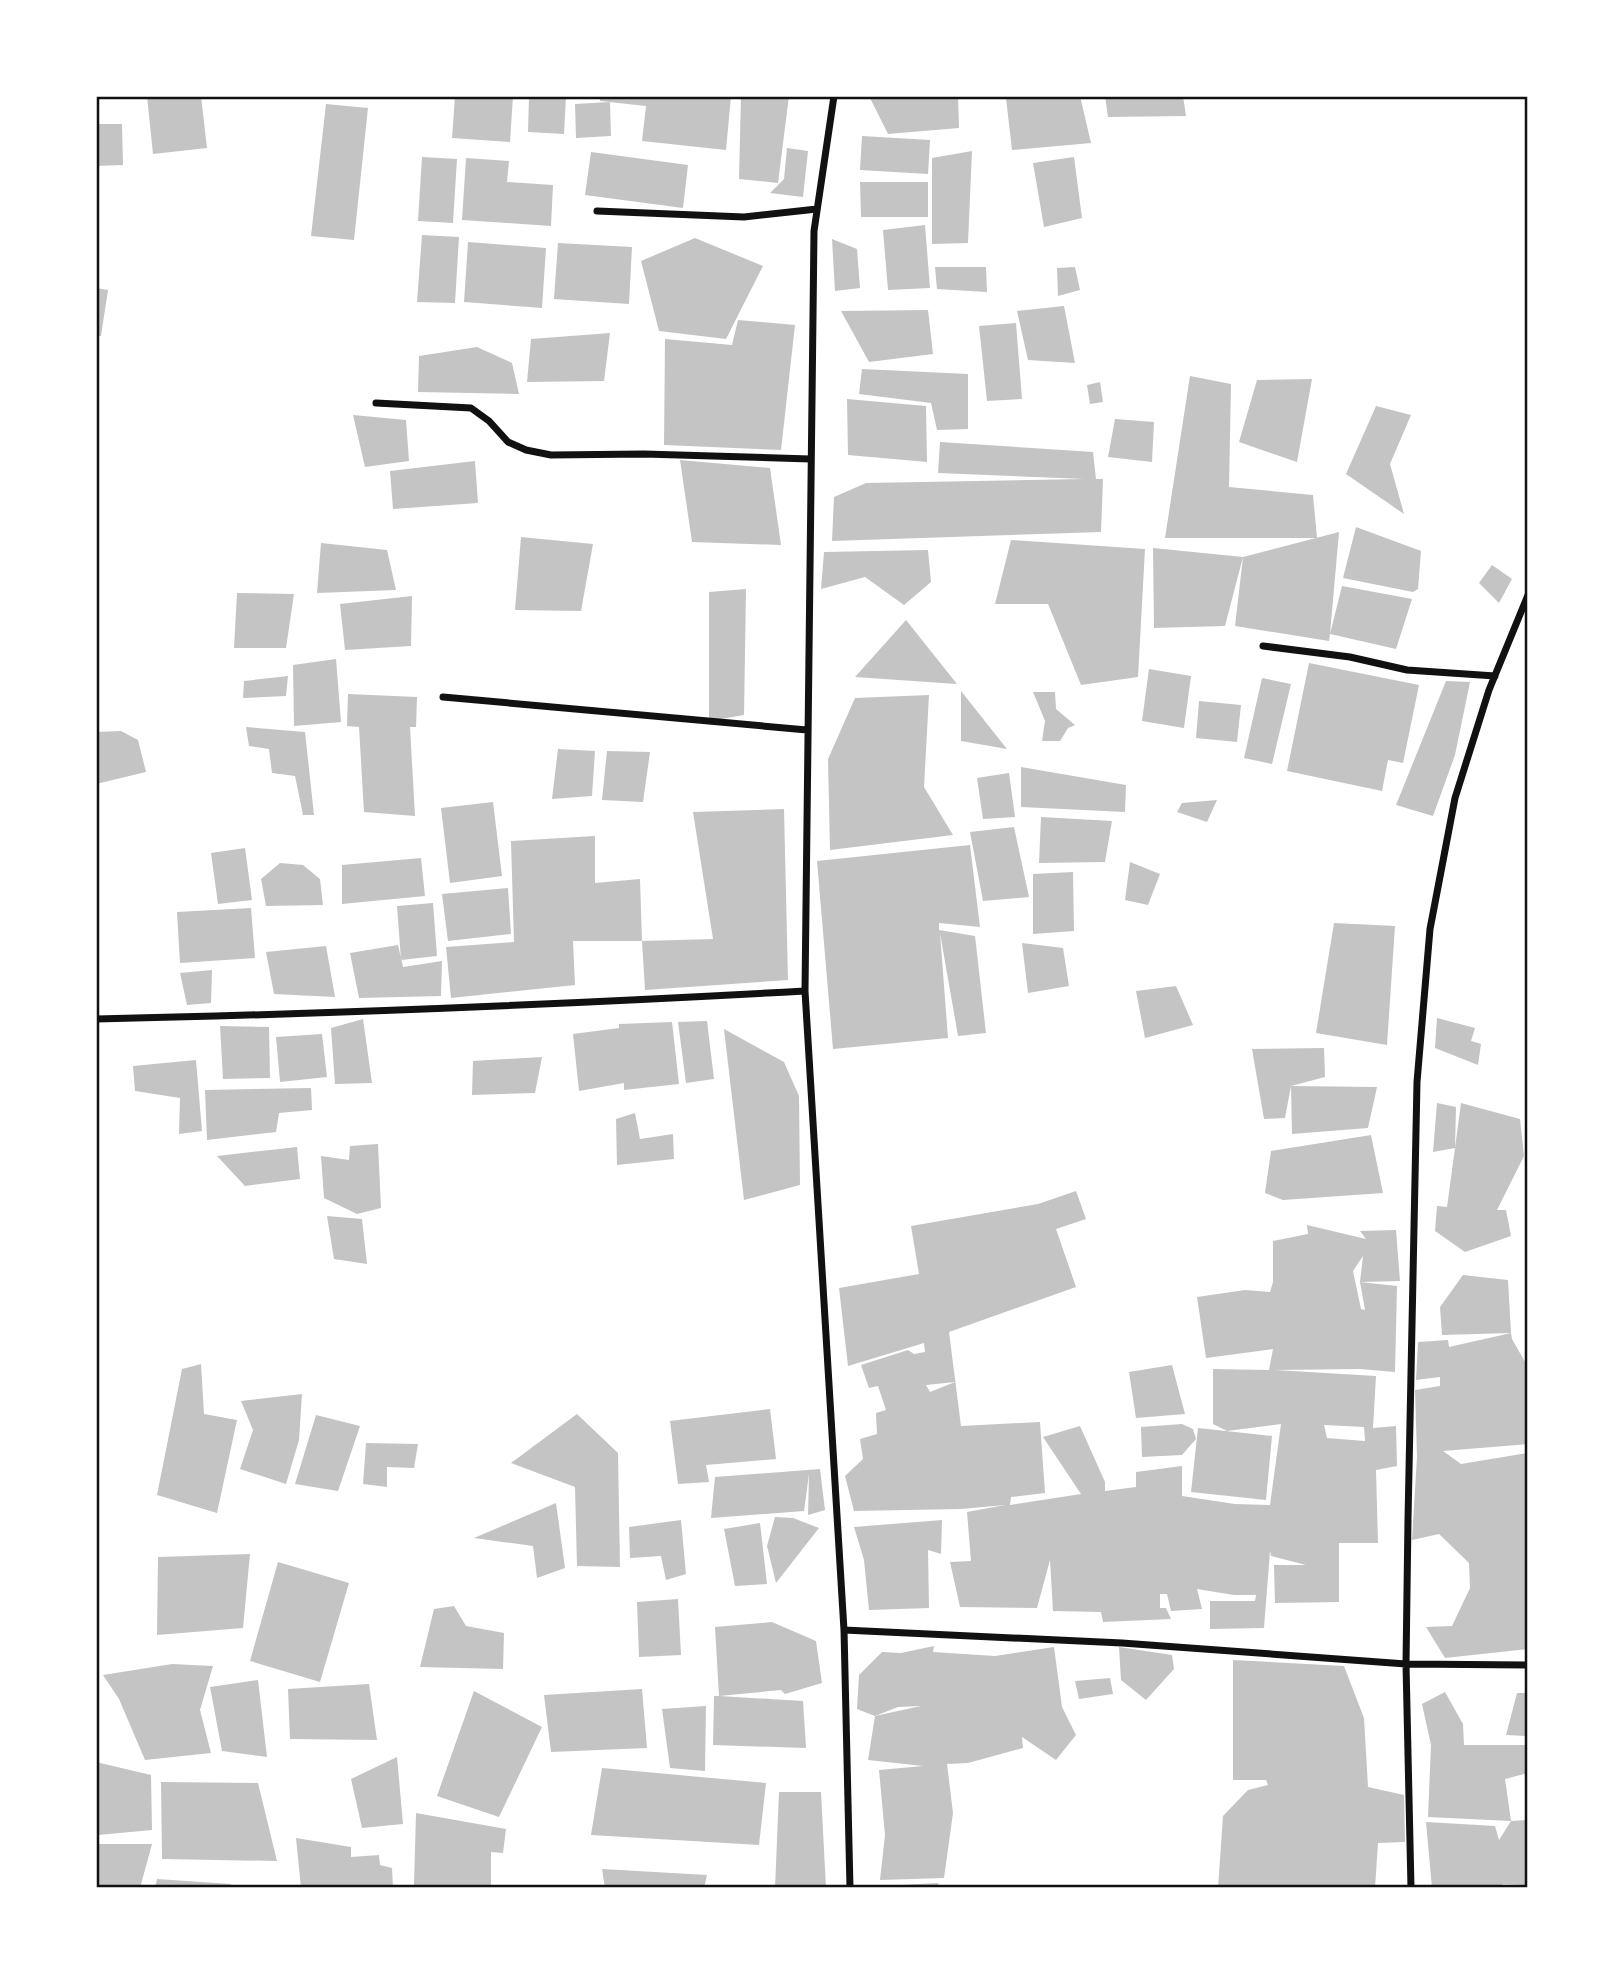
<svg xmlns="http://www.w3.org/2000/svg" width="1624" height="1984" font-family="Merriweather,serif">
  <rect width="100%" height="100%" fill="#fff"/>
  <path fill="#c4c4c4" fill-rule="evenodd" d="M147 96H201L207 148 153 154Z
    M455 96H513L510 142 452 138Z
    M529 96H566L564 134 528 132Z
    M600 96H731L726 150 642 141 646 106 600 101Z
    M741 96H789L778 183 739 179Z
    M869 96H958L959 128 888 134Z
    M995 96H1080L1091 143 1012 150 1006 98 996 99Z
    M1105 96H1183L1186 116 1108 117Z
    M610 102 611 136 576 138 575 104Z
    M326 104 368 108 354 240 311 236Z
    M96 124H122L123 165 96 166Z
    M862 136 930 140 928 174 860 170Z
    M787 148 808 151 803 197 770 193 784 179Z
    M972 151 968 243 932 244V158Z
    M591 152 688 165 683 208 585 195Z
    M422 157 457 159 453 223 418 221Z
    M1074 157 1082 218 1044 227 1033 163Z
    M466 158 509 161 507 182 553 185 551 226 462 220Z
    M860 182H928V217H861Z
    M925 225 930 288 888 290 883 230Z
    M422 235 459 237 455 303 417 302Z
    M695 238 763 266 726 339 659 331 641 261Z
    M832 239 857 249 860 288 835 291Z
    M468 242 546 248 542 308 464 302Z
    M558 243 632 247 629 304 554 299Z
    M935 267H986L987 292 937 289Z
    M1075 267 1080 290 1058 296 1057 268Z
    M96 288 108 290 101 336H96Z
    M1064 306 1075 363 1028 360 1017 311Z
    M928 310 933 354 869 362 841 311Z
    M738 320 795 325 781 450 664 445 665 339 732 345Z
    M1016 323 1022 399 987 401 979 326Z
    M610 333 604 381 527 382 531 339Z
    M477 347 512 363 519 394 418 392 419 356Z
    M862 369 968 374V429L937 430 931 403 859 394Z
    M1190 376 1231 384 1229 487 1313 495 1317 538H1165Z
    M1312 379 1297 462 1239 442 1257 380Z
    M1100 382 1103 402 1090 404 1087 385Z
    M847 399 926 406 927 462 848 455Z
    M1376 406 1411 415 1390 464 1404 514 1346 474Z
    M353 415 406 420 409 461 365 467Z
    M1115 419 1154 422 1152 462 1108 457Z
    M940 442 1093 452 1096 479H1103L1101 532 832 541 834 497 866 483 1084 479 938 473Z
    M680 460 770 468 781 545 692 542Z
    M475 461 478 503 393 509 390 471Z
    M1356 527 1421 551 1418 589 1413 592 1343 578Z
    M1339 532 1330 634 1342 586 1412 599 1396 649 1330 634 1329 641 1235 626 1243 557Z
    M521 537 593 544 581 611 515 610Z
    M1011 540 1145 549 1138 677 1081 685 1048 604H995Z
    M321 543 387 550 396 590 317 593Z
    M1153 548 1243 557 1225 626 1154 628Z
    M928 550 931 582 904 605 865 577 821 589 824 552Z
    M1492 565 1512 579 1499 603 1479 583Z
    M746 589 744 715 709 721V592Z
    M237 593 294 594 286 648H234Z
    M412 596 411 646 345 650 340 604Z
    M906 620 957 684 855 677Z
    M336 659 341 722 294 726 293 665Z
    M1309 663 1419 685 1403 763 1388 760 1382 791 1287 771Z
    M1149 669 1191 676 1184 728 1142 721Z
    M288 676 286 696 243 698 244 681Z
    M1262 678 1291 684 1272 764 1244 758Z
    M1446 681 1470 682 1455 755 1433 816 1396 805Z
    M961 691 1007 749 961 741Z
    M1033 692H1055L1056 709 1075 725 1068 728 1060 741H1042L1045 721Z
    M348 694 417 697 416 727H410L415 816 364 812 359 727 347 726Z
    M929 695 924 787 953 835 830 850 828 759 855 698Z
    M1199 701 1241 705 1237 742 1196 738Z
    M246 727 305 732 314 815H303L295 776 272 773 269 749 249 746Z
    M121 731 138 740 146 772 96 784V732Z
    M558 749 595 751 592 796 552 799Z
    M607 751 650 752 643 802 602 800Z
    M1021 767 1126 785 1125 812 1021 807Z
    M1009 773 1015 817 983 819 977 778Z
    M1217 800 1207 822 1177 812 1182 803Z
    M493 802 502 876 450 883 441 808Z
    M784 809 788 980 645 990 642 941 713 939 693 812Z
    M1041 817 1112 821 1105 862 1039 863Z
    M1014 827 1029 897 983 901 970 832Z
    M595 836V883L640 879 642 941H573L575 985 451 998 446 947 514 942 511 841Z
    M970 845 980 927 939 923V930L975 936 986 1033 958 1036 940 933 948 1038 833 1049 817 861Z
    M245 848 252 900 218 904 211 853Z
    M421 858 425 896 342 904V865Z
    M1130 862 1160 874 1148 905 1125 900Z
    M280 863 303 865 320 879 323 905 266 906 261 879Z
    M1073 872 1074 931 1033 934V874Z
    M508 888 511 934 448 941 442 894Z
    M433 903 437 956 401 960 397 906Z
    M251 908 255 958 180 963 177 912Z
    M1334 923 1395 926 1387 1045 1316 1033Z
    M1022 943 1063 948 1069 986 1028 993Z
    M398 945 403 967 442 961 441 996 359 998 350 953Z
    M326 946 335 997 274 994 266 952Z
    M212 970 211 1003 187 1005 180 973Z
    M1176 986 1193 1025 1145 1038 1136 991Z
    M1437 1018 1475 1028 1471 1041 1481 1044 1478 1065 1435 1048Z
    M363 1019 372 1083 335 1084 331 1028Z
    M707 1021 714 1079 686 1083 678 1022Z
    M672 1022 679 1084 624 1090V1083L579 1091 573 1034 619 1028V1024Z
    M220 1026 269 1027 270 1078 223 1079Z
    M724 1029 784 1062 799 1096 800 1185 744 1200Z
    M322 1034 327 1077 280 1082 276 1037Z
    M1324 1048 1325 1077 1291 1086 1377 1087 1368 1128 1292 1134 1291 1086 1285 1118 1264 1119 1252 1049Z
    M542 1057 535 1093 472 1095 473 1061Z
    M196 1060 202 1131 179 1134 180 1098 135 1091 133 1066Z
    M311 1088 312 1110 279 1113 276 1132 207 1140 205 1090Z
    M1437 1103 1456 1107 1455 1148 1461 1103 1520 1119 1524 1156 1497 1210H1506L1511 1236 1465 1252 1435 1231 1437 1206 1447 1207 1455 1148 1433 1152Z
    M635 1113 640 1139 673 1134 674 1159 617 1165 616 1119Z
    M1371 1135 1383 1193 1283 1200 1265 1193 1271 1151Z
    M378 1144 381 1208 357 1214 324 1198 321 1156 349 1160 350 1146Z
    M297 1147 300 1179 245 1186 217 1156Z
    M1076 1191 1086 1219 1056 1229 1076 1287 949 1332 961 1426 1040 1422 1045 1493 1011 1497 1010 1505 1081 1494 1043 1437 1080 1426 1105 1482V1491L1136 1487V1472L1182 1466V1496L1235 1504 1270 1505 1281 1424 1227 1431 1213 1424V1369L1269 1370 1273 1349 1206 1358 1197 1297 1245 1290 1270 1292 1273 1282V1241L1308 1234 1307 1225 1366 1239 1360 1231 1396 1230 1400 1281 1360 1282 1397 1286 1395 1372 1360 1369 1275 1370 1376 1376 1373 1428 1396 1426 1397 1466 1376 1470 1378 1543H1339V1602L1275 1603 1274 1565H1306L1271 1556 1270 1551 1264 1628 1210 1629V1601H1255L1256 1595H1234L1197 1589 1202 1609 1171 1611 1167 1594H1160V1608H1166L1171 1619 1103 1622 1101 1612 1053 1611 1050 1560 1037 1608 960 1607 950 1562 971 1561 967 1512 1005 1505 961 1509 854 1511 845 1476 863 1459 860 1439 877 1434 876 1413 886 1410 878 1386 869 1388 861 1365 908 1350 914 1354 925 1352 924 1343 848 1366 839 1288 919 1274 911 1226 1038 1204ZM1363 1256 1360 1282 1365 1310 1361 1309 1353 1271ZM955 1382 930 1392 926 1385ZM1324 1425 1364 1427 1365 1441 1327 1438Z
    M327 1216 362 1219 367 1264 334 1259Z
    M1463 1275 1508 1280 1511 1333 1442 1335 1440 1307Z
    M1511 1333 1512 1339 1528 1367V1444L1443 1451 1461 1464 1528 1453V1649L1445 1658 1426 1627 1452 1626 1470 1588 1469 1563 1439 1534 1412 1540 1417 1457 1415 1390 1440 1386V1377L1416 1380 1418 1342 1448 1340 1449 1347Z
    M201 1364 204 1414 237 1420 217 1513 157 1495 182 1369Z
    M1172 1365 1185 1414 1136 1418 1129 1372Z
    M302 1394 299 1440 286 1484 240 1469 253 1430 241 1401Z
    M770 1409 776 1459 706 1465 709 1482 678 1484 670 1421Z
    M577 1414 618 1453 620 1567 577 1566 575 1487 511 1463Z
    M316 1415 360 1426 338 1491 295 1484Z
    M1182 1424 1193 1429 1196 1439 1182 1455 1142 1457 1141 1427Z
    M1198 1428 1272 1436 1266 1500 1191 1492Z
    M366 1443 418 1444 414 1468 387 1467V1487L363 1484Z
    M820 1469 825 1510 808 1515 809 1474 804 1511 711 1518 715 1477Z
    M556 1503 565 1568 537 1578 533 1546 474 1538Z
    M775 1517 793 1518 819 1528 776 1583 767 1546Z
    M681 1520 686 1574 666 1580 661 1556 630 1558 629 1527Z
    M942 1520 941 1554 928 1550 929 1608 869 1610 864 1560 854 1527Z
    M760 1523 767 1584 735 1586 724 1529Z
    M250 1554 243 1628 157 1635 158 1557Z
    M278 1562 349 1583 320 1682 250 1661Z
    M678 1599 681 1655 639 1657 637 1602Z
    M454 1606 466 1626 504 1633 503 1669 420 1667 434 1609Z
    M772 1622 816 1641 822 1683 785 1694 781 1690 719 1696 803 1701 806 1748 713 1745 714 1696H719L715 1627Z
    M934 1646 933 1652 995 1656 1054 1647 1062 1707 1076 1735 1056 1760 1022 1737 1023 1748 968 1763 947 1764 953 1813 944 1878 880 1880 885 1835 879 1770 923 1766 868 1760 875 1716 857 1709 859 1675 882 1652 901 1653ZM921 1706 875 1716 898 1707Z
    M1119 1647 1172 1655 1174 1669 1146 1700 1121 1680Z
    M1233 1660 1344 1666 1364 1718 1368 1787 1404 1795 1405 1842 1378 1843 1375 1888H1218L1223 1816 1248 1790 1268 1785 1266 1780H1233Z
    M172 1664 213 1666 200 1710 211 1753 145 1760 119 1699 103 1675Z
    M1110 1678 1113 1694 1079 1699 1075 1681Z
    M258 1680 267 1757 222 1751 210 1687Z
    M369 1684 377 1740 290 1739 288 1689Z
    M642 1689 647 1748 551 1752 544 1695Z
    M474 1691 542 1727 499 1817 437 1796Z
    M1445 1692 1463 1724 1464 1745H1528V1773L1505 1779 1511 1821 1528 1820V1885L1503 1884 1502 1888H1432L1426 1822 1495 1826 1499 1840 1511 1821 1428 1817 1431 1745 1422 1704Z
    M1517 1693H1528V1736L1506 1735Z
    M706 1706 705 1771 670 1768 662 1709Z
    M397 1757 403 1824 362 1828 351 1779Z
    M96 1762 151 1775 152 1830 98 1835Z
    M602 1768 766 1783 759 1845 591 1835Z
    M161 1782 258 1783 277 1861 162 1859Z
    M779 1792H821L826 1888H775Z
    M416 1813 506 1829 503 1853 491 1852V1888L414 1885Z
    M296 1838 351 1847V1857L379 1855 380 1865 392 1868 393 1888H301Z
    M96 1844H152L140 1888H96Z
    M602 1869 707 1875 704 1888H605Z
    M157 1879 231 1884V1888H155Z
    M938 1883 939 1888H882V1886Z"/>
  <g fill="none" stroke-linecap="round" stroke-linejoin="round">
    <path stroke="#111" stroke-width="7" d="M834 96 814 231 805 991 844 1630 850 1888
      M597 211 744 217 817 209
      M376 403 471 408 489 421 508 442 526 450 551 455 644 454 810 459
      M1263 646 1350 657 1407 670 1495 676
      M443 697 807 730
      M96 1019C333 1014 569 1004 805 991
      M844 1630 1122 1643 1406 1664 1528 1665
      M1411 1888 1406 1664 1408 1519 1417 1082 1430 929 1455 798 1489 690 1528 595"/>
  </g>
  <rect width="1624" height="1984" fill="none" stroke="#ffffff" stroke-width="196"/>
  <rect x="98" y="98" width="1428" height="1788" fill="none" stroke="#111" stroke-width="2.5"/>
</svg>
